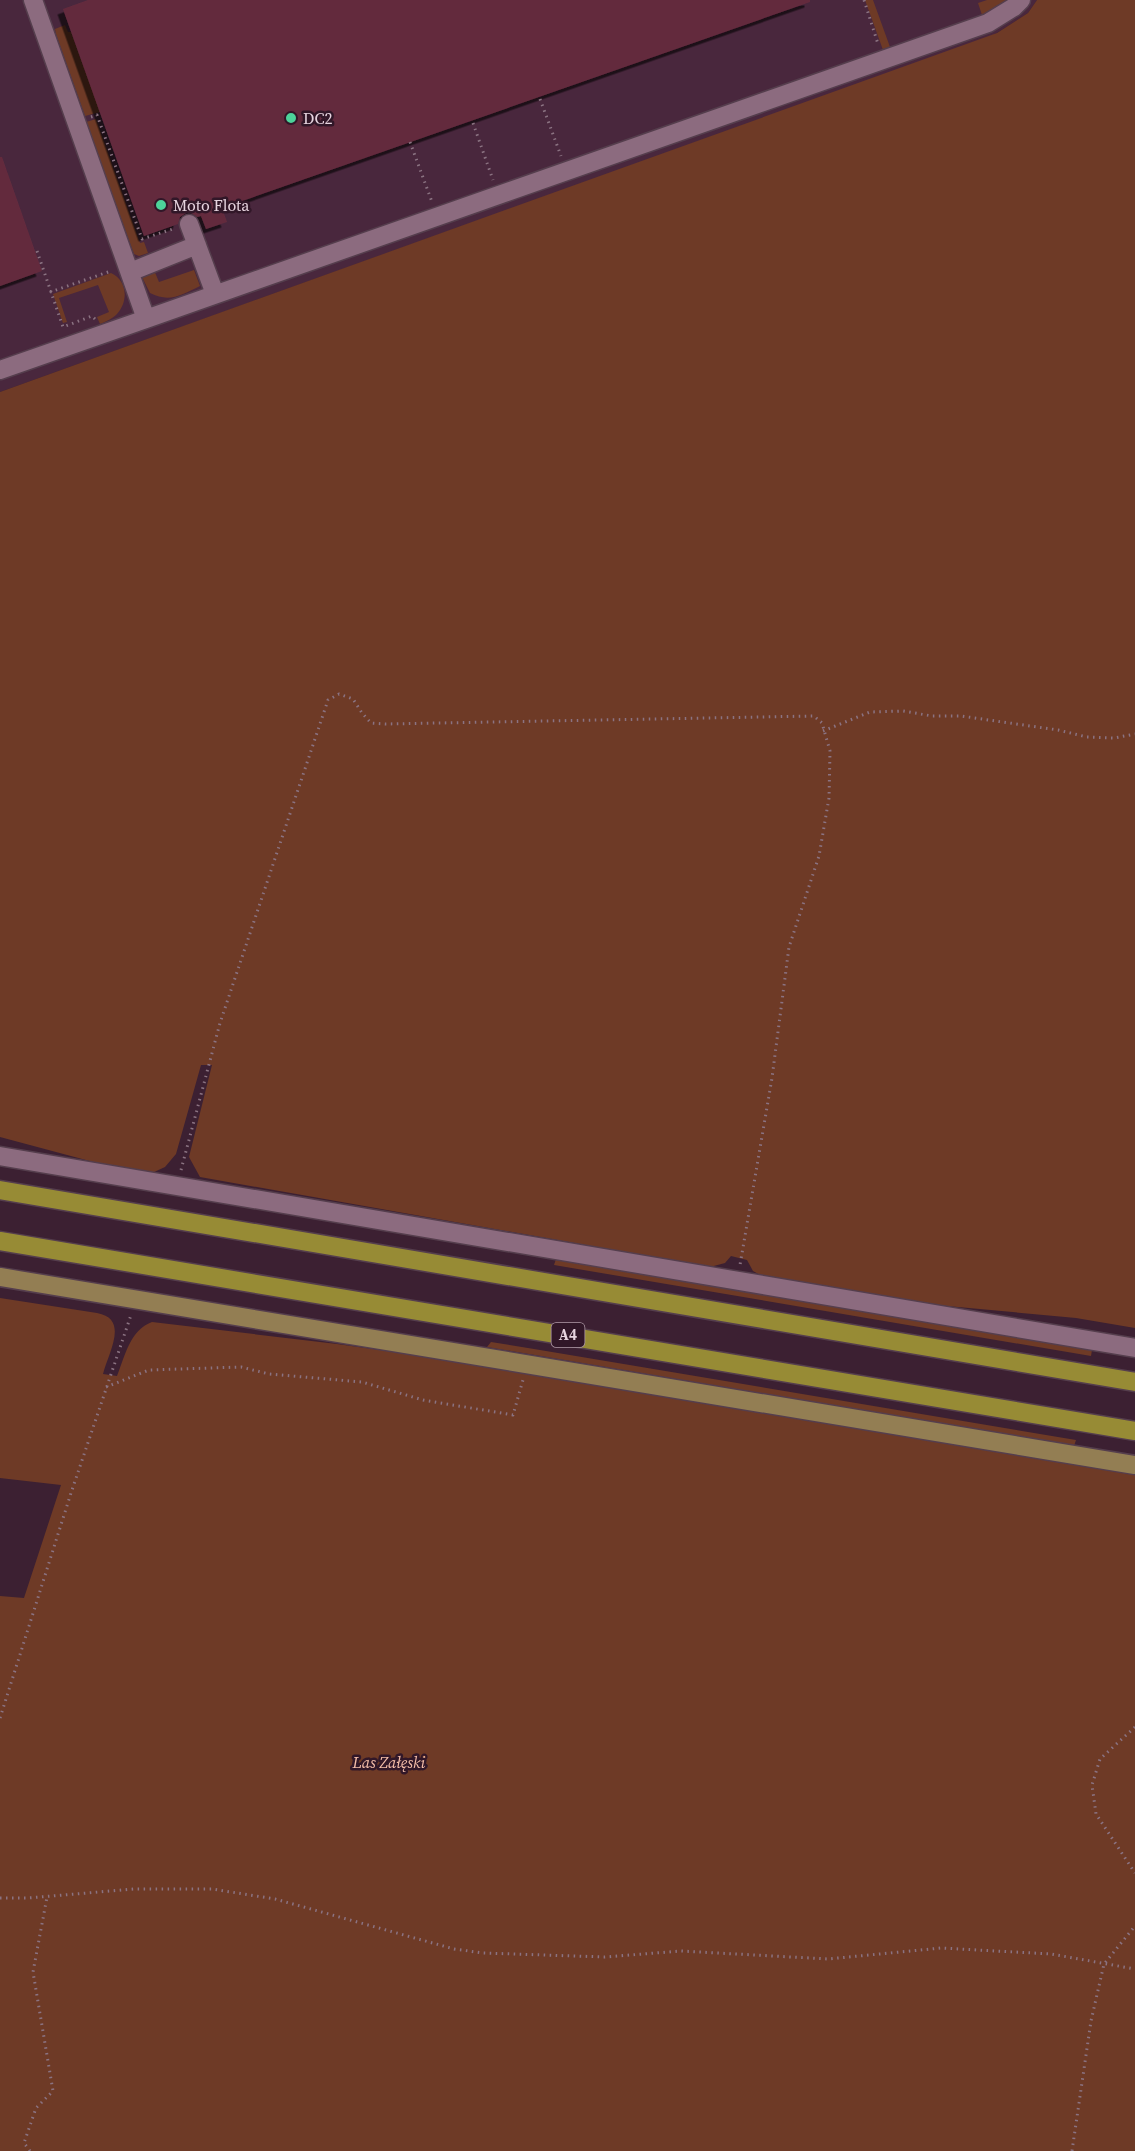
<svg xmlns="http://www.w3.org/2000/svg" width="1135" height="2151" font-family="'Source Serif 4',serif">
  <defs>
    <filter id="shadow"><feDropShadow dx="-5.5" dy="5.5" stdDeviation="0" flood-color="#0009"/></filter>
  </defs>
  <rect width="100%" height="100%" fill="#3c2032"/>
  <path fill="#49273d" d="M0 0H1037L1028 13 992 36 0 392Z"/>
  <path fill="#6e3a26" d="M865 0H873L890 47 883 50Z
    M987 0H1006L993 11 982 15 978 3Z
    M1037 0H1135V1328L1076 1318 936 1305 762 1276 753 1271 747 1260 731 1256 725 1263 710 1267 200 1177 189 1157 212 1065H201L176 1154 165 1167 152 1173 112 1167 0 1137V392L997 33 1028 13Z
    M65 25 68 32H71L100 112 85 116 56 34 55 29Z
    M96 119 140 243 144 242 148 253 139 256 134 254 86 122Z
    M154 270 159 282 194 270 200 286C182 295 169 303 150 293L141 275Z
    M111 273C127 280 129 301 117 314 112 319 107 321 100 324L97 317 109 312 98 285 59 298 67 322 63 323 53 294Z
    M556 1259 1092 1350 1091 1356 554 1265Z
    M0 1298 97 1313C130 1319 108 1353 103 1374L117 1376C125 1356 130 1330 152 1322L337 1344 480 1364 1135 1474V2151H0V1596L24 1598 61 1485 0 1478Z
    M491 1342 534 1349 1076 1440 1074 1446 487 1347Z"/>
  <path fill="#642b3e" filter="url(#shadow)" d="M88 0H810V2L222 208 227 222 206 229 201 216 197 217 191 213H186L180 217 178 224 144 236 63 9Z
    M0 157H2L42 271 0 286Z"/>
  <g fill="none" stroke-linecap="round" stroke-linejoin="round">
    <g stroke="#553e4d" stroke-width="21">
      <path id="minor" d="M189 224 215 294
        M130 272 197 245
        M146 319 988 23 1014 7 1021 0
        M0 370 146 319 33 0
        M0 1156 1135 1348"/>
    </g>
    <g stroke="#553e4d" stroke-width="21">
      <path id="major" d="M0 1277 1135 1465"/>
    </g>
    <g stroke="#553e4d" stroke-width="21">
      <path id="highway" d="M0 1190 1135 1382
        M0 1241 1135 1431"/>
    </g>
    <path stroke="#8b7382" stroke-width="3" stroke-dasharray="1.5 4.5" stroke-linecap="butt" d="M864 0 878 44
      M540 99 561 156
      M91 117 97 115 142 239 173 229
      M473 123 493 180
      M410 142 432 202
      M37 251 63 327 92 316 96 320
      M50 292 111 271
      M823 731 870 712 903 711 932 716H961L1058 730 1087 737 1114 738 1135 734
      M181 1170 220 1023 328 700 339 694 353 699 362 713 371 723 385 724 814 716 822 723 830 751 829 798 819 856 789 947 772 1078 740 1265
      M106 1387 149 1370 241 1367 269 1374 362 1382 423 1400 513 1415 523 1380
      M0 1718 71 1493 131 1315
      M1135 1727 1100 1759 1092 1785 1096 1814 1135 1873
      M0 1898H28L134 1889H212L275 1899 454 1949 483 1953 605 1957 681 1951 828 1959 941 1948 1051 1954 1135 1969
      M30 2151 24 2143 36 2108 53 2091 33 1972 47 1897
      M1072 2151 1091 2021 1104 1964 1135 1926"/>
    <use href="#minor" stroke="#8c6b7f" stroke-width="18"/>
    <use href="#major" stroke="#937e53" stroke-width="18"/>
    <use href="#highway" stroke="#978b35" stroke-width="18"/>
  </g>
  <g fill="#4dd39a" stroke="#311728" stroke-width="2">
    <circle cx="291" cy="118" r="6"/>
    <circle cx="161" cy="205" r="6"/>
  </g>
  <g text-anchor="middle" stroke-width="5" stroke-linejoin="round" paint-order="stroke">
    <rect fill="#311728" stroke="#b09ba8" stroke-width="1.5" x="551.5" y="1323" width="33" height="24" rx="4.5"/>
    <g font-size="15" font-weight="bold" fill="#e7d4df">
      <text x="568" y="1340">A4</text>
    </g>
    <g font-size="16" fill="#e7d4df" stroke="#311728" text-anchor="start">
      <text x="303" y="124">DC2</text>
      <text x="173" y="211">Moto Flota</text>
    </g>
    <g font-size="16" font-style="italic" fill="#f5bea9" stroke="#311728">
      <text x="389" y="1768">Las Załęski</text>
    </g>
  </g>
</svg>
